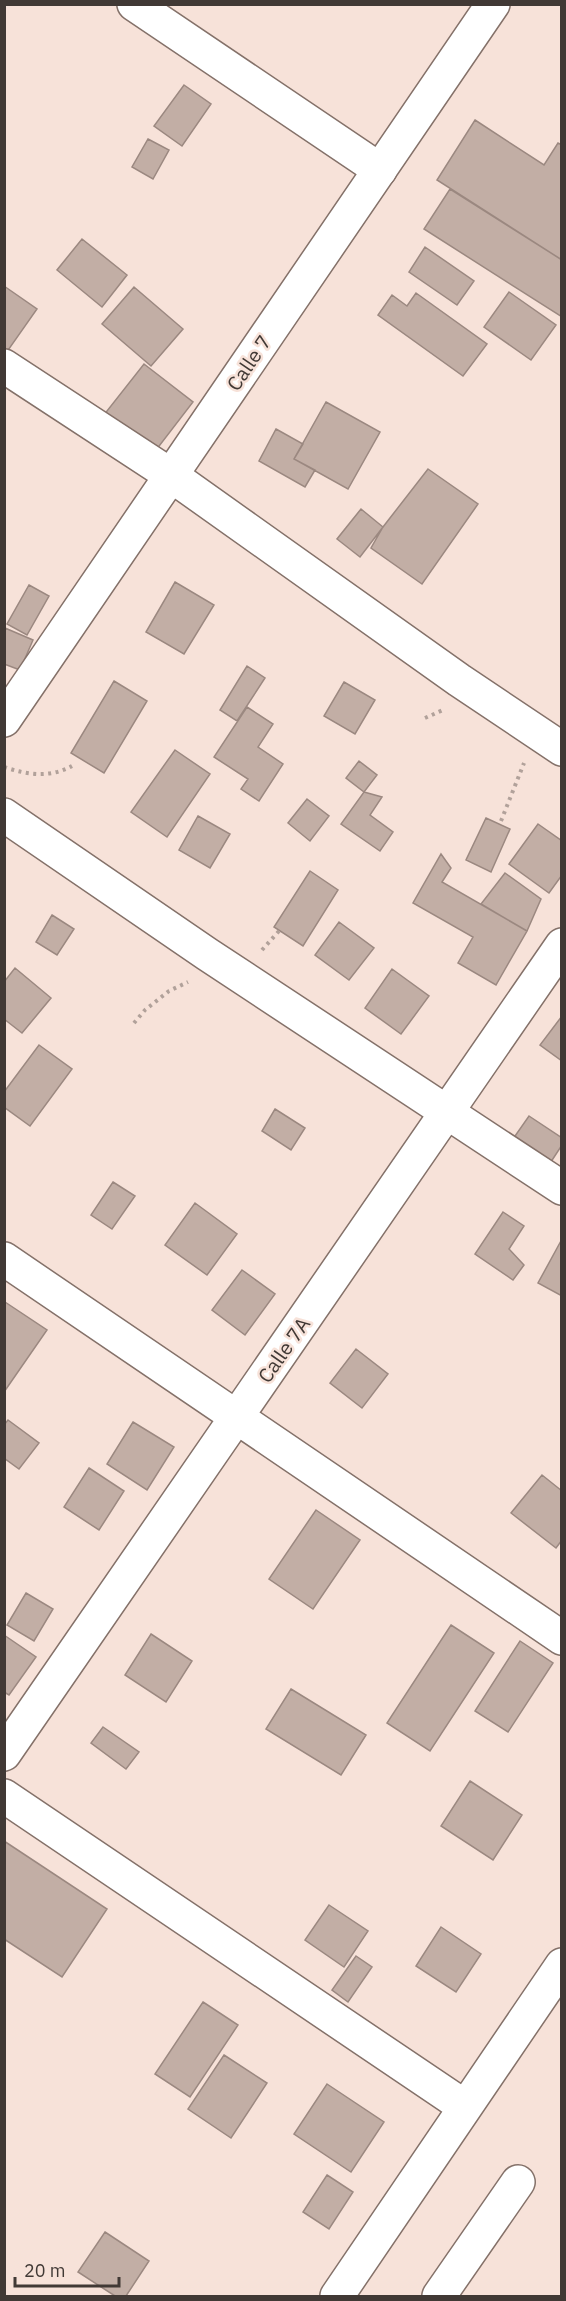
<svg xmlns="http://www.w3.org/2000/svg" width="566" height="2301" font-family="'IBM Plex Sans',sans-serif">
  <rect width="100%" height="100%" fill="#f7e2d9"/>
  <path fill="#c2aea5" stroke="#9b8880" stroke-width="1.5" d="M184 85 211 104 182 146 154 126Z
    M475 120 544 165 558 143 562 145V260L437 180Z
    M148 139 169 150 153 179 132 167Z
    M450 189 562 260V317L424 229Z
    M82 239 127 275 102 307 57 270Z
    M425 247 474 281 457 305 409 272Z
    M4 286 37 309 4 356Z
    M134 287 183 329 151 366 102 324Z
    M509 292 556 325 531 360 484 327Z
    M416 293 487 344 463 376 378 315 392 295 407 306Z
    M144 364 193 402 153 454 103 416Z
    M326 402 380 432 348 489 294 459Z
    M276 429 303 444 294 459 315 470 305 487 259 461Z
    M428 469 478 504 422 584 371 548 383 527Z
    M361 509 383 527 360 557 337 539Z
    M175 582 214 605 184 654 146 632Z
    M29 585 49 596 27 635 7 624Z
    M5 628 33 640 20 670 4 664Z
    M247 666 265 678 237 721 220 710Z
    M114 681 147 701 104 773 71 753Z
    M344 682 375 700 355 734 324 716Z
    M247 707 273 724 258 747 283 764 259 801 241 789 248 779 214 757Z
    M175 750 210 774 167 837 131 812Z
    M359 761 377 775 364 792 346 778Z
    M364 792 382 797 370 815 393 832 380 851 341 824Z
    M307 799 329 816 310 841 288 823Z
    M198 816 230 834 210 868 179 850Z
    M486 818 510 829 491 872 466 860Z
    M538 824 562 841V875L549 893 509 864Z
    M441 854 451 868 442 882 527 931 496 985 458 963 473 937 413 903Z
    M310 871 338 890 303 946 274 927Z
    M505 873 541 899 527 931 481 904Z
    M52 915 74 929 57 955 36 942Z
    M339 922 374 948 349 980 315 955Z
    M15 968 51 998 22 1033 4 1019V982Z
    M392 969 429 996 401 1034 365 1008Z
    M562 1016V1061L540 1045Z
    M39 1045 72 1069 30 1126 4 1107V1092Z
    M275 1109 305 1128 291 1150 262 1131Z
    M529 1116 562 1138V1145L545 1171 508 1146Z
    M113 1182 135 1196 112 1229 91 1215Z
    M195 1203 237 1234 207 1275 165 1245Z
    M503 1212 524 1226 509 1249 524 1265 513 1280 475 1254Z
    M562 1239V1296L538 1283Z
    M242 1270 275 1294 245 1335 212 1310Z
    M5 1302 47 1330 4 1392V1303Z
    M356 1349 388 1374 362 1408 330 1383Z
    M8 1420 39 1443 19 1469 4 1458V1425Z
    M133 1422 174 1447 147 1490 107 1464Z
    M89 1468 124 1491 99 1530 64 1507Z
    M542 1475 562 1491V1540L556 1548 511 1513Z
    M316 1510 360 1540 313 1609 269 1579Z
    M26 1593 53 1609 34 1641 7 1625Z
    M451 1625 494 1653 430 1751 387 1723Z
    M151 1634 192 1661 166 1702 125 1675Z
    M4 1635 36 1657 9 1695 4 1692Z
    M520 1641 553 1663 508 1732 475 1711Z
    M291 1689 366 1735 341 1775 266 1729Z
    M103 1727 139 1752 126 1769 91 1743Z
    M470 1781 522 1815 493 1860 441 1826Z
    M4 1841 107 1909 62 1977 4 1939Z
    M329 1905 368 1931 344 1967 305 1940Z
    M441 1927 481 1954 456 1992 416 1966Z
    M356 1956 372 1967 348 2002 332 1990Z
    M203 2002 238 2025 190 2097 155 2074Z
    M224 2055 267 2083 231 2138 188 2109Z
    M327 2084 384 2122 351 2172 294 2134Z
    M327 2175 353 2192 329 2229 303 2212Z
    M105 2232 149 2261 126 2296H115L78 2272Z"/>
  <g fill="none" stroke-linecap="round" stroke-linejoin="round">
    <g stroke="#847169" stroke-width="36">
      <path id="minor" d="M134 4 380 170
        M4 366 172 476
        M4 815 207 954 562 1188
        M4 1259 562 1638
        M4 1754 562 945
        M4 1796 465 2107
        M337 2296 562 1965
        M439 2296 518 2182"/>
    </g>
    <g stroke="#847169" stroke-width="36">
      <path id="tertiary" d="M172 476 459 680 562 749
        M4 720 493 4"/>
    </g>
    <path stroke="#b1a19a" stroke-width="4" stroke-dasharray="3 4.5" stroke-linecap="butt" d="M425 718 443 710
      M4 767C28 775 50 778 72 766
      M501 821 524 763
      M262 950 279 931
      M134 1023 145 1010 169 991 188 982"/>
    <use href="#minor" stroke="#fff" stroke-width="33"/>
    <use href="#tertiary" stroke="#fff" stroke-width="33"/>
  </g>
  <g text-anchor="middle" stroke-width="5" stroke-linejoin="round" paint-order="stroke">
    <g font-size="20" fill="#413935" stroke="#f7e2d9">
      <text transform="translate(249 363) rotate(-56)" y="7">Calle 7</text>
      <text transform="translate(284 1350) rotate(-55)" y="7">Calle 7A</text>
    </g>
  </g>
  <rect width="566" height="2301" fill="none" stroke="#413935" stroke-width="12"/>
  <path d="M15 2277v9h104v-9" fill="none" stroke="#413935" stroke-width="3"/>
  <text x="24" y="2277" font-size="18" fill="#413935" stroke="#f7e2d9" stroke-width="4.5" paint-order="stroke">20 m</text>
</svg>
